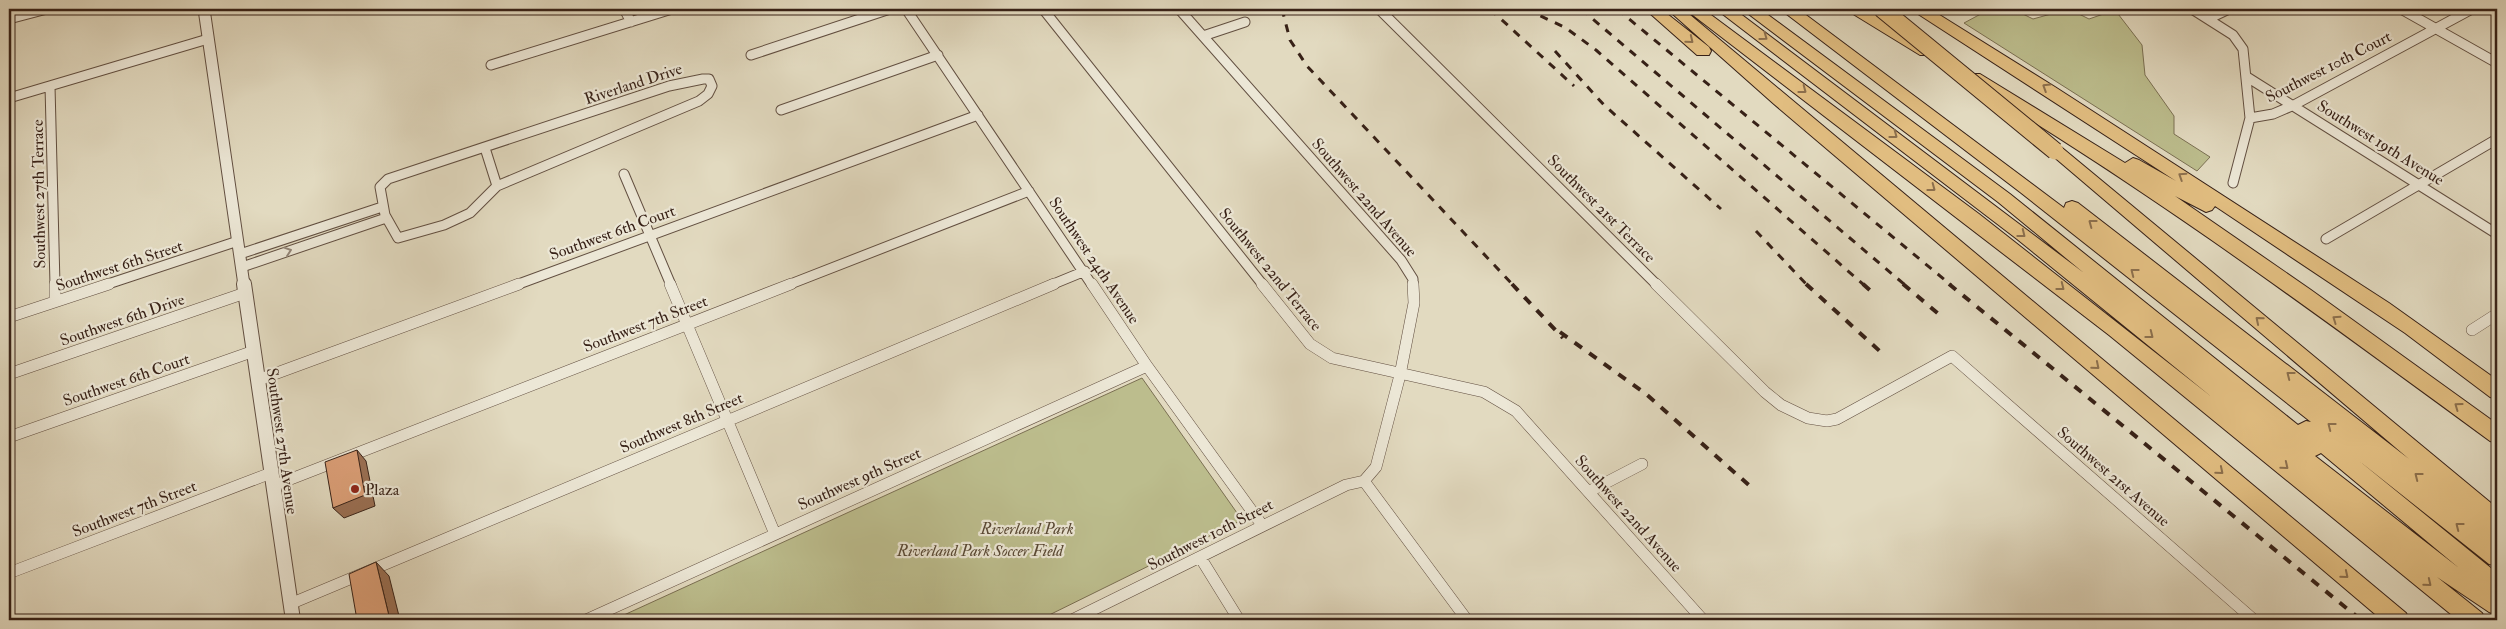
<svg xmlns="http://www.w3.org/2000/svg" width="2506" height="629" font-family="'IM FELL Double Pica',serif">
  <rect width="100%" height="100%" fill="#e2dac0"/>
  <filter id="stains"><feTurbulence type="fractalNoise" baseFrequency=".004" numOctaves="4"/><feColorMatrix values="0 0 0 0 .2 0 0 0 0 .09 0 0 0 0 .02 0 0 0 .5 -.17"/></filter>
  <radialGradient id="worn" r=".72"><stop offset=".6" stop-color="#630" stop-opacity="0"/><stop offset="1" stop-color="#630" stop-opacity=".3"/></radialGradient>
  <path fill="#bcbd8d" stroke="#7a6f52" d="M1990 9H2013L2033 19 2069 9 2089 19 2115 10 2142 45 2145 75 2174 116V134L2210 157 2197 171 1964 23Z
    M1142 378 1242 520 1039 620H613Z"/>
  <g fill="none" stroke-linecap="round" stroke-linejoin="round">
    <g stroke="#624f41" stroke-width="11">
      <path id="minor-far1" d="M624 9 631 22
        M906 9 1092 285
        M1043 9 1263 285
        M1179 9 1401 260 1413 279V285
        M1379 9 1657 285
        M2192 9 2233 35 2243 49 2250 118 2233 183
        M2401 9 2497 63
        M9 19 47 9
        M2208 19 2229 9
        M1203 36 1245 22
        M751 55 890 9H910
        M491 65 672 9
        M2247 77 2497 234
        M703 79H709L712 86 708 94 699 101 497 186 470 213 444 225 398 238 385 215 380 187 388 179 669 86Z
        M50 86 55 285
        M9 98 208 39
        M781 110 938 55
        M2250 118 2273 114 2294 105 2472 9
        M485 148 497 186
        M624 174 671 285
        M2326 239 2497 139
        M240 254 382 207
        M242 267 386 218
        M105 285 238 241
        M516 285 978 115
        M788 285 1029 191
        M1051 285 1085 271"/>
    </g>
    <g stroke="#624f41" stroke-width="12">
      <path id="minor" d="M55 284V301
        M670 284 775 534
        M1092 284 1147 366 1262 525
        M1262 284 1310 344 1332 358 1484 392 1516 411 1703 620
        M1413 284 1414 303 1400 375 1376 467 1364 481 1467 620
        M1656 284 1765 392 1781 405 1808 418 1827 421 1837 419 1952 356 2254 620
        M9 317 109 284
        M2472 330 2497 314
        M9 374 245 293
        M258 380 519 284
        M9 437 254 351
        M273 486 791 284
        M1590 491 1642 464
        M1200 557 1239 620
        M9 573 271 473
        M290 604 1054 284
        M586 620 1147 366
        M1072 620 1346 485 1364 481"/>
    </g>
    <g stroke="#624f41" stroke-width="13">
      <path id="tertiary-far1" d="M204 9 244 285"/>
    </g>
    <g stroke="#624f41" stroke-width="16">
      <path id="tertiary" d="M244 284 293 620"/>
    </g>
    <g stroke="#372117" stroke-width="2">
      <path id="motorway" d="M1645 9H1661L1709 47 1711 51 1709 55H1697Z
        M1667 9H1683L2406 613 2409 620H2382L1774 104Z
        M1685 9H1703L1979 214 2213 398 2017 239 1716 9H1734L2084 273 1998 202 1742 9H1760L2010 194 2298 425 2306 421 2311 422 2020 192 1780 9H1798L2064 208 2066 203 2072 201 2078 203 2409 459 2047 151 2049 147H2061L2497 508V566L2489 564 2358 460 2497 573V615L2489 612 2437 577 2482 613 2485 620H2458L2109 335ZM2321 453 2459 568 2315 456Z
        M1845 9H1864L1932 47 1934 51 1932 55H1920Z
        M1913 9H1930L2055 87 2389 303 2497 380V399L2490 397 2405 333 2215 206 2212 210 2206 212 2175 196 2311 290 2497 424V443L2490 441C2319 316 2150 190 1968 82L1966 78 1968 74H1980L2125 163 2133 158 2139 160 2176 181 1915 12Z"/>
    </g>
    <use href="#minor-far1" stroke="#ece7d6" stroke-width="9"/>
    <use href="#minor" stroke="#ece7d6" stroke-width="11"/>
    <use href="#tertiary-far1" stroke="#ece7d6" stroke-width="11"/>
    <use href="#tertiary" stroke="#ece7d6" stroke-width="14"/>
    <use href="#motorway" fill="#e1bd80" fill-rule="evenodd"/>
    <path stroke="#372117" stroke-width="3" stroke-dasharray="8 8" stroke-linecap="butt" d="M1282 9 1290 40 1307 66 1513 285
      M1490 9 1574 86
      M1526 9 1566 28 1596 50 1864 285
      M1581 9 1905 285
      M1617 9 1951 285
      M1555 51 1604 105 1721 209
      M1756 231 1807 285"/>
    <path stroke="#372117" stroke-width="4" stroke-dasharray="9 9" stroke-linecap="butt" d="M1512 284 1563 338
      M1806 284 1884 355
      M1863 284 1873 293
      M1903 284 1941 316
      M1949 284 2361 620
      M1560 332 1646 394 1751 487"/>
    <g stroke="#372117" stroke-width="19" stroke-linecap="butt">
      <path id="motorway-bridge" d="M1882 9 2055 151"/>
    </g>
    <use href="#motorway-bridge" stroke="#e1bd80" stroke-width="17"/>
  </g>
  <path fill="#9a6f53" stroke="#372117" d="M357 450 366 461 375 506 344 518 333 508Z
    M376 562 389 576 400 620H390Z"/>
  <path fill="#dc9f77" stroke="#372117" d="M357 450 365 495 333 508 325 462Z
    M376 562 390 620H357L349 574Z"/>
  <defs><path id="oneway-chevron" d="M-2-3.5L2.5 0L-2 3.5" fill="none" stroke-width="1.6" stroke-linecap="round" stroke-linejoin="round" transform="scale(1.25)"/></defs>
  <g stroke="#8c6f4c">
    <use href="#oneway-chevron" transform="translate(1764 37) rotate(36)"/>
    <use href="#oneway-chevron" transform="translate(1690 40) rotate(39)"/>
    <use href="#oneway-chevron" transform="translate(2046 87) rotate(-148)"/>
    <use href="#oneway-chevron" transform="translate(1803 90) rotate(37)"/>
    <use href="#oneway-chevron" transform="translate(1894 135) rotate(37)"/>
    <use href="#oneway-chevron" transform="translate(2182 176) rotate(-147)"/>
    <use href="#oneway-chevron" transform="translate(1932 188) rotate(37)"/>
    <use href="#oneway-chevron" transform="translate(2092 223) rotate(-143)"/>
    <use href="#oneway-chevron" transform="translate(2022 234) rotate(38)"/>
    <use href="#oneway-chevron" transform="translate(2134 272) rotate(-142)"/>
    <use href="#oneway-chevron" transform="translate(2061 287) rotate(38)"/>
    <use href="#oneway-chevron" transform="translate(2336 319) rotate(-145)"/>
    <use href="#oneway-chevron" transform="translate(2259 320) rotate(-140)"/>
    <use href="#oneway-chevron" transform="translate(2150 335) rotate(38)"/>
    <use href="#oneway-chevron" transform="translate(2096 366) rotate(40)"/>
    <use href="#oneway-chevron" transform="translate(2290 375) rotate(-142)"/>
    <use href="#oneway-chevron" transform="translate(2458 406) rotate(-144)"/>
    <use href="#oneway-chevron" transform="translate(2331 426) rotate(-142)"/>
    <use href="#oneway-chevron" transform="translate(2285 466) rotate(39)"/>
    <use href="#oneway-chevron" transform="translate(2220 471) rotate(40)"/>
    <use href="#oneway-chevron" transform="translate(2418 476) rotate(-142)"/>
    <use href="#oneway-chevron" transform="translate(2459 526) rotate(-142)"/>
    <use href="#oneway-chevron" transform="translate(2345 575) rotate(40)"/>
    <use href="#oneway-chevron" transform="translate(2428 583) rotate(39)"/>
  </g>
  <use stroke="#928476" href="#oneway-chevron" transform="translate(288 251) rotate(-19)"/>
  <circle fill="#8f2418" stroke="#ece7d6" stroke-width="2" cx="355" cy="489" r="5"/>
  <g text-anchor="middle" stroke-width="4.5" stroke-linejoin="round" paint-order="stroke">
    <g font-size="16" fill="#372117" stroke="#ece7d6">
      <text transform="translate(2328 66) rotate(-27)" y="6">Southwest 10th Court</text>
      <text transform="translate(633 83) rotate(-18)" y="6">Riverland Drive</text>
      <text transform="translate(2381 142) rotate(32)" y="6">Southwest 19th Avenue</text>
      <text transform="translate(38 194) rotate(-91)" y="6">Southwest 27th Terrace</text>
      <text transform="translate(1365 197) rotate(49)" y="6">Southwest 22nd Avenue</text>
      <text transform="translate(1602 208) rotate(45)" y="6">Southwest 21st Terrace</text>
      <text transform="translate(612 232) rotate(-20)" y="6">Southwest 6th Court</text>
      <text transform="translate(1095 260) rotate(56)" y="6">Southwest 24th Avenue</text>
      <text transform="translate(119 265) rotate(-18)" y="6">Southwest 6th Street</text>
      <text transform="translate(1271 269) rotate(51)" y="6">Southwest 22nd Terrace</text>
      <text transform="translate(122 319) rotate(-19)" y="6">Southwest 6th Drive</text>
      <text transform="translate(645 323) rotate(-21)" y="6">Southwest 7th Street</text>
      <text transform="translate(126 379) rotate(-19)" y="6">Southwest 6th Court</text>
      <text transform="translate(681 422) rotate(-23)" y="6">Southwest 8th Street</text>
      <text transform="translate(283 441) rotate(82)" y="6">Southwest 27th Avenue</text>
      <text transform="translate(2114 476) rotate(41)" y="6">Southwest 21st Avenue</text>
      <text transform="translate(859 478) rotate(-24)" y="6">Southwest 9th Street</text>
      <text transform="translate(134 508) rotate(-21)" y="6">Southwest 7th Street</text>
      <text transform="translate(1629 513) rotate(48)" y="6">Southwest 22nd Avenue</text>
      <text transform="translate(1210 534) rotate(-27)" y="6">Southwest 10th Street</text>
    </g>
    <g font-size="16" fill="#372117" stroke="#ece7d6" text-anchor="start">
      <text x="365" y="495">Plaza</text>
    </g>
    <g font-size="16" font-style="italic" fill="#584834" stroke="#ece7d6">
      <text x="1027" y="534">Riverland Park</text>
      <text x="980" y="556">Riverland Park Soccer Field</text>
    </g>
  </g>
  <rect width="2506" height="629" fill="none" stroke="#e2dac0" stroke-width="30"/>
  <rect x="10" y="10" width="2486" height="609" fill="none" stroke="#372117" stroke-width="2.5"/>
  <rect x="15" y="15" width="2476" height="599" fill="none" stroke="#372117"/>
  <rect width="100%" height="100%" filter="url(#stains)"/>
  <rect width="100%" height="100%" fill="url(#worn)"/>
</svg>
